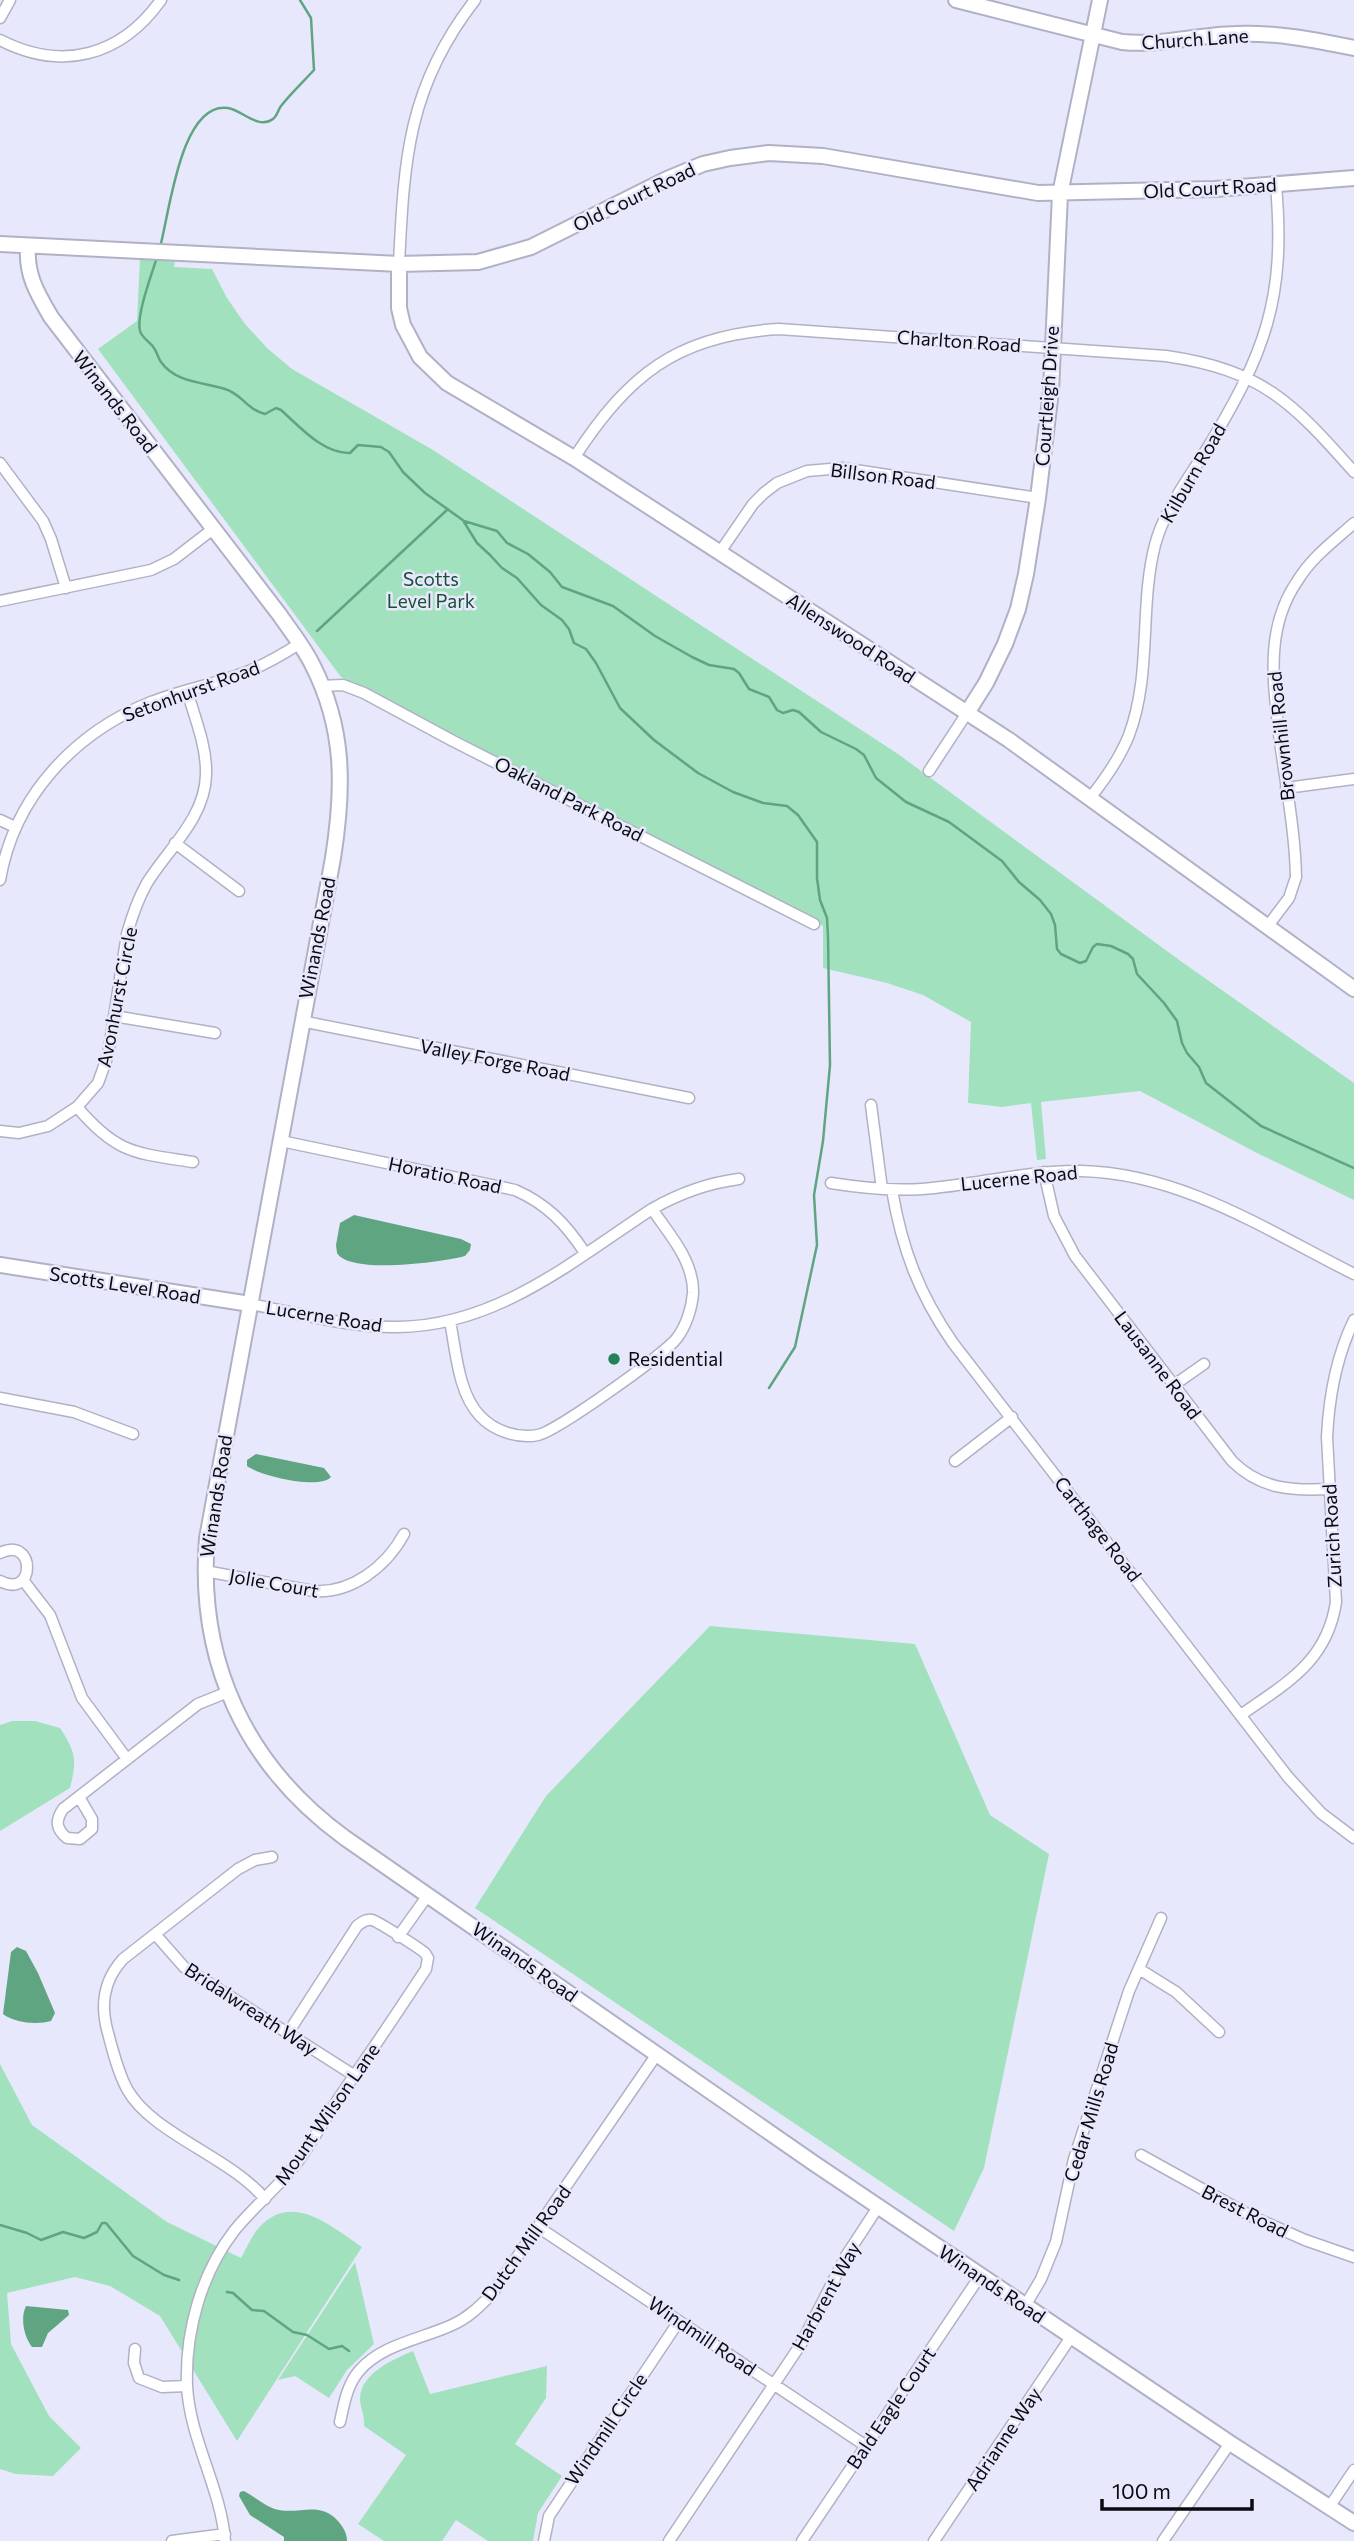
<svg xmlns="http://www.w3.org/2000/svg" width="1354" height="2541" font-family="Commissioner,sans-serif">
  <rect width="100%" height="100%" fill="#e8e8fd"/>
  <path fill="#a1e1be" d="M140 258 175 260 174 267 212 269 227 298 245 324 267 348 292 369 433 450 898 754 1182 962 1354 1083V1200L1255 1152 1140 1091 1041 1102 1046 1159 1037 1160 1031 1103 1002 1107 968 1103 971 1022 923 995 887 983 823 968V926L519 771 341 677 98 349 137 321Z
    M710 1626 915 1644 990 1815 1049 1854 984 2168 954 2231 475 1908 546 1796Z
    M12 1721H35L60 1728C76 1752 77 1760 70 1788L0 1831V1725Z
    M0 2064 32 2125 167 2222 241 2258C246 2249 251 2238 257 2230 290 2189 332 2227 362 2247L237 2441 160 2316 110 2286 75 2277 7 2293 11 2344 49 2416 81 2448 53 2476 16 2474 0 2469Z
    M355 2262 374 2344 347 2370 329 2398 295 2376 278 2380Z
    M413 2351 430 2394 547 2366 546 2398 515 2444 562 2476 538 2513 533 2541H488L456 2520 442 2541H384L358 2524 406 2455 364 2426C365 2416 360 2408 360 2398 361 2373 394 2359 413 2351Z"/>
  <path fill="#5fa582" d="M354 1215 461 1239 471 1244 470 1250 465 1256C442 1262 350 1275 337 1253L336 1245 340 1223Z
    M256 1454 324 1468 331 1477C320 1490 260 1476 247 1466V1460Z
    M17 1947 26 1951 38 1973 55 2013 51 2021C37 2025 15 2023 3 2014L11 1952Z
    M26 2306 68 2310 69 2315 48 2333 42 2347H32C24 2337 20 2318 26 2306Z
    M244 2491C255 2497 267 2508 279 2510 301 2514 320 2501 338 2521 343 2527 347 2533 347 2541H284V2537L250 2515 239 2496 240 2492Z"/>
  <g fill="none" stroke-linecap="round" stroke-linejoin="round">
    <path stroke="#5fa582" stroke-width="2.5" d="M160 247C169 217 180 101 228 108 242 110 258 130 273 119 277 116 278 110 281 106 291 93 303 82 314 70L311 18 300 0
      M157 257C152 274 136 315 140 331 142 338 150 342 154 348 157 352 158 358 161 362 176 383 203 382 225 389 242 394 246 409 265 414L276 408 281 410C299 426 323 454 350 453L358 445 381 447 389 452 403 472 425 493 464 521 497 531 507 543 528 554 550 572 562 587 613 606 655 636 692 657 709 665 734 669 739 673 749 689 769 697 777 710 783 713 793 710 799 712 821 732 856 749 864 755 876 778 906 802 949 822 1002 861 1019 882 1040 900 1051 914 1055 925 1057 949 1061 954 1080 963 1086 961 1093 947 1097 944 1111 946 1128 954 1133 959 1137 974 1164 1003 1177 1021 1182 1043 1187 1053 1199 1067 1206 1083 1261 1126 1354 1168
      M464 522 477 543 490 555 502 568 517 578 541 605 562 620 569 629 574 643 586 649 596 663 620 708 654 740 698 773 733 792 763 803 787 806 798 815 817 842V878L820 900 827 918 828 936 830 1065 823 1141 814 1195 817 1245 795 1347 769 1388
      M317 631 448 509
      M0 2225 27 2233 41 2240 63 2232 84 2238 97 2232 102 2223H106L133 2256 164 2275 179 2280
      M227 2292 233 2293 252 2310 264 2311 293 2332 307 2335 329 2349 342 2346 349 2351"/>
    <g stroke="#b1b1c5" stroke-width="13">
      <path id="street" d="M0 18 10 0
        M0 40C62 72 121 56 161 0
        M399 264C404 159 408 86 475 0
        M574 458C628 375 677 335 779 329L1166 356C1262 370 1292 402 1354 472
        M0 463 43 521 51 539 66 588
        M720 552 753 504 764 493 777 483 807 471 842 468 1038 498
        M0 601 151 570 174 559 213 529
        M321 686 343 685 364 693 453 741 814 924
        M929 771 967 713
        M1286 788 1354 779
        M1090 798C1106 778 1120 758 1129 735 1152 674 1139 607 1155 545 1164 510 1189 478 1208 447 1265 353 1286 298 1276 186
        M0 820 15 827
        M175 843 239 891
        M0 880C14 797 74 733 151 702 179 691 210 685 238 675 260 668 280 656 299 644
        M1267 927 1289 898 1296 877C1295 829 1285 781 1279 734 1273 680 1265 627 1298 580 1312 557 1334 541 1354 523
        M114 1016 215 1033
        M301 1021 689 1098
        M871 1105 882 1189
        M77 1107C117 1154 135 1153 193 1162
        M0 1131 19 1133 48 1126 77 1107 98 1083 108 1055 127 934C132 916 138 899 147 883 168 849 205 818 206 775 207 747 195 718 187 691
        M281 1141 515 1190C547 1204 566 1224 585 1253
        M1044 1172 1054 1216 1075 1256 1232 1461C1260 1489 1291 1491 1329 1489
        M831 1183C862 1188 891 1191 922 1189 975 1185 1028 1170 1081 1171 1181 1173 1268 1231 1354 1274
        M892 1190C902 1249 919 1294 953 1343L1288 1777 1321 1813 1354 1838
        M250 1304C298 1313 349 1328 398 1327 497 1326 574 1260 652 1209 680 1193 707 1183 739 1179
        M450 1321C456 1351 458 1393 480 1416 494 1431 518 1439 538 1435 557 1431 665 1354 677 1338 686 1326 692 1308 693 1293 694 1261 669 1234 652 1209
        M1174 1385 1204 1364
        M0 1398 74 1412 133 1434
        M955 1461 1012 1417
        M0 1553C36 1535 36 1600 0 1581
        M205 1571 313 1591C351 1594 386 1567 404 1534
        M23 1580 50 1615 82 1698 127 1759
        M1241 1715C1286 1683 1327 1662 1336 1602L1327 1437C1329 1396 1336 1357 1354 1320
        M79 1797 92 1819V1829L80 1839 67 1838C56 1829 55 1821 63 1809L198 1704 228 1692
        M155 1934 184 1967 355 2076
        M398 1937 428 1895
        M1139 1969 1176 1992 1219 2032
        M1141 2155 1251 2216 1305 2240 1354 2257
        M265 2199C229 2156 152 2134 127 2089 118 2072 113 2052 108 2033 100 2005 103 1981 123 1959L238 1869 255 1860 272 1857
        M538 2227 866 2446
        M1025 2306 1041 2279 1056 2242 1074 2159 1129 1991 1161 1918
        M135 2349 134 2363 139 2378 162 2387 187 2386
        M340 2422C344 2404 347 2385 359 2371 382 2344 422 2339 452 2325 468 2318 479 2307 491 2295L657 2054
        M1330 2506 1354 2470
        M172 2541 225 2534
        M225 2541C221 2488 190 2440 187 2386 185 2332 201 2274 234 2231 254 2206 280 2186 299 2160 315 2137 329 2112 345 2089 373 2049 399 2010 426 1969L428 1958 425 1953C419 1948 379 1922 372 1920 366 1919 362 1922 357 1926L288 2033
        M544 2541 549 2516 679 2321
        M669 2541 801 2344 846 2256 878 2207
        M802 2541 980 2276
        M934 2541 1071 2337
        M1163 2541 1230 2443"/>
    </g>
    <g stroke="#b1b1c5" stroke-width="18">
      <path id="secondary" d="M956 0 1122 42C1160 46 1197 35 1235 34 1275 32 1315 40 1354 48
        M0 244 399 264 478 262 531 247 667 179 703 164 730 158 769 153 823 156 1038 193 1215 189 1354 178
        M28 247C26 275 37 293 51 317L279 614C290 630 303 646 312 664 345 728 344 788 333 858L207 1538C197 1661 245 1765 345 1838L815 2164 1230 2443 1354 2523
        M399 264V308L403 325 420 357 447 383 574 458 1009 740 1354 989
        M967 713 986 683 1005 644 1018 609 1026 574 1038 498 1051 391 1060 194 1100 0
        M0 1265 250 1304"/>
    </g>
    <use href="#street" stroke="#fff" stroke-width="10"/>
    <use href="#secondary" stroke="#fff" stroke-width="14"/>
  </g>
  <circle fill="#22825a" stroke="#e8e8fd" stroke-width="2.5" cx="614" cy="1359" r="7"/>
  <g text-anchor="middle" stroke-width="5" stroke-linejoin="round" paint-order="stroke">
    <g font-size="19" fill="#0a0a11" stroke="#e8e8fd">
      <text transform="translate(1195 39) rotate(-4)" y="7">Church Lane</text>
      <text transform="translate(1210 188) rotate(-3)" y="7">Old Court Road</text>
      <text transform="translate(634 197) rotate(-26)" y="7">Old Court Road</text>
      <text transform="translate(959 341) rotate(4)" y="7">Charlton Road</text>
      <text transform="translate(1047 396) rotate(-86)" y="7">Courtleigh Drive</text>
      <text transform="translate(115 402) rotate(52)" y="7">Winands Road</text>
      <text transform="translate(1193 473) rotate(-60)" y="7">Kilburn Road</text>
      <text transform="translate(883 476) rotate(7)" y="7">Billson Road</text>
      <text transform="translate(851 638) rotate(33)" y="7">Allenswood Road</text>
      <text transform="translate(191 691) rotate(-20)" y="7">Setonhurst Road</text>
      <text transform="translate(1281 736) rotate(-96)" y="7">Brownhill Road</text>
      <text transform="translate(569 799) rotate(27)" y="7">Oakland Park Road</text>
      <text transform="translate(317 938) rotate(-79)" y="7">Winands Road</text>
      <text transform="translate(117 997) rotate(-79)" y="7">Avonhurst Circle</text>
      <text transform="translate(495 1060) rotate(11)" y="7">Valley Forge Road</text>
      <text transform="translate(445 1175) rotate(12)" y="7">Horatio Road</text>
      <text transform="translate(1019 1178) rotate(-6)" y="7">Lucerne Road</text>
      <text transform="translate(125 1285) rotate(9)" y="7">Scotts Level Road</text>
      <text transform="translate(324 1316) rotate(9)" y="7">Lucerne Road</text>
      <text transform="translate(1158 1365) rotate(53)" y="7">Lausanne Road</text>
      <text transform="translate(216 1496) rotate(-81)" y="7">Winands Road</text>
      <text transform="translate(1098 1529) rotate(52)" y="7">Carthage Road</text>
      <text transform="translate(1332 1536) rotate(-93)" y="7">Zurich Road</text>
      <text transform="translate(274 1583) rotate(10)" y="7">Jolie Court</text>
      <text transform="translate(525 1962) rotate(35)" y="7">Winands Road</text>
      <text transform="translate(251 2009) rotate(33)" y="7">Bridalwreath Way</text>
      <text transform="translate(1091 2112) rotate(-73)" y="7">Cedar Mills Road</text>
      <text transform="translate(327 2114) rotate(-55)" y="7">Mount Wilson Lane</text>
      <text transform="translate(1245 2211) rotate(27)" y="7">Brest Road</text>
      <text transform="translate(526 2243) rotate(-54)" y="7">Dutch Mill Road</text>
      <text transform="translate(992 2284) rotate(34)" y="7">Winands Road</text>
      <text transform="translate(826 2296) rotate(-61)" y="7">Harbrent Way</text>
      <text transform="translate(702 2336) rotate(34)" y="7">Windmill Road</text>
      <text transform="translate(891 2408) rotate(-56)" y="7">Bald Eagle Court</text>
      <text transform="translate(606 2429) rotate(-56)" y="7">Windmill Circle</text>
      <text transform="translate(1003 2439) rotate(-56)" y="7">Adrianne Way</text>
    </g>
    <g font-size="19" fill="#194f37" stroke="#e8e8fd">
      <text x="431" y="586">Scotts<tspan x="431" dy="22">Level Park</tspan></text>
    </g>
    <g font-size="19" fill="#0a0a11" stroke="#e8e8fd" text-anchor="start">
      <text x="628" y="1366">Residential</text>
    </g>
  </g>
  <path d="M1102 2499v10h150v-10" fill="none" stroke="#0a0a11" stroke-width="3.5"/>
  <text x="1112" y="2499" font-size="21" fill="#0a0a11" stroke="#e8e8fd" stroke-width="5" paint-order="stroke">100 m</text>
</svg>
